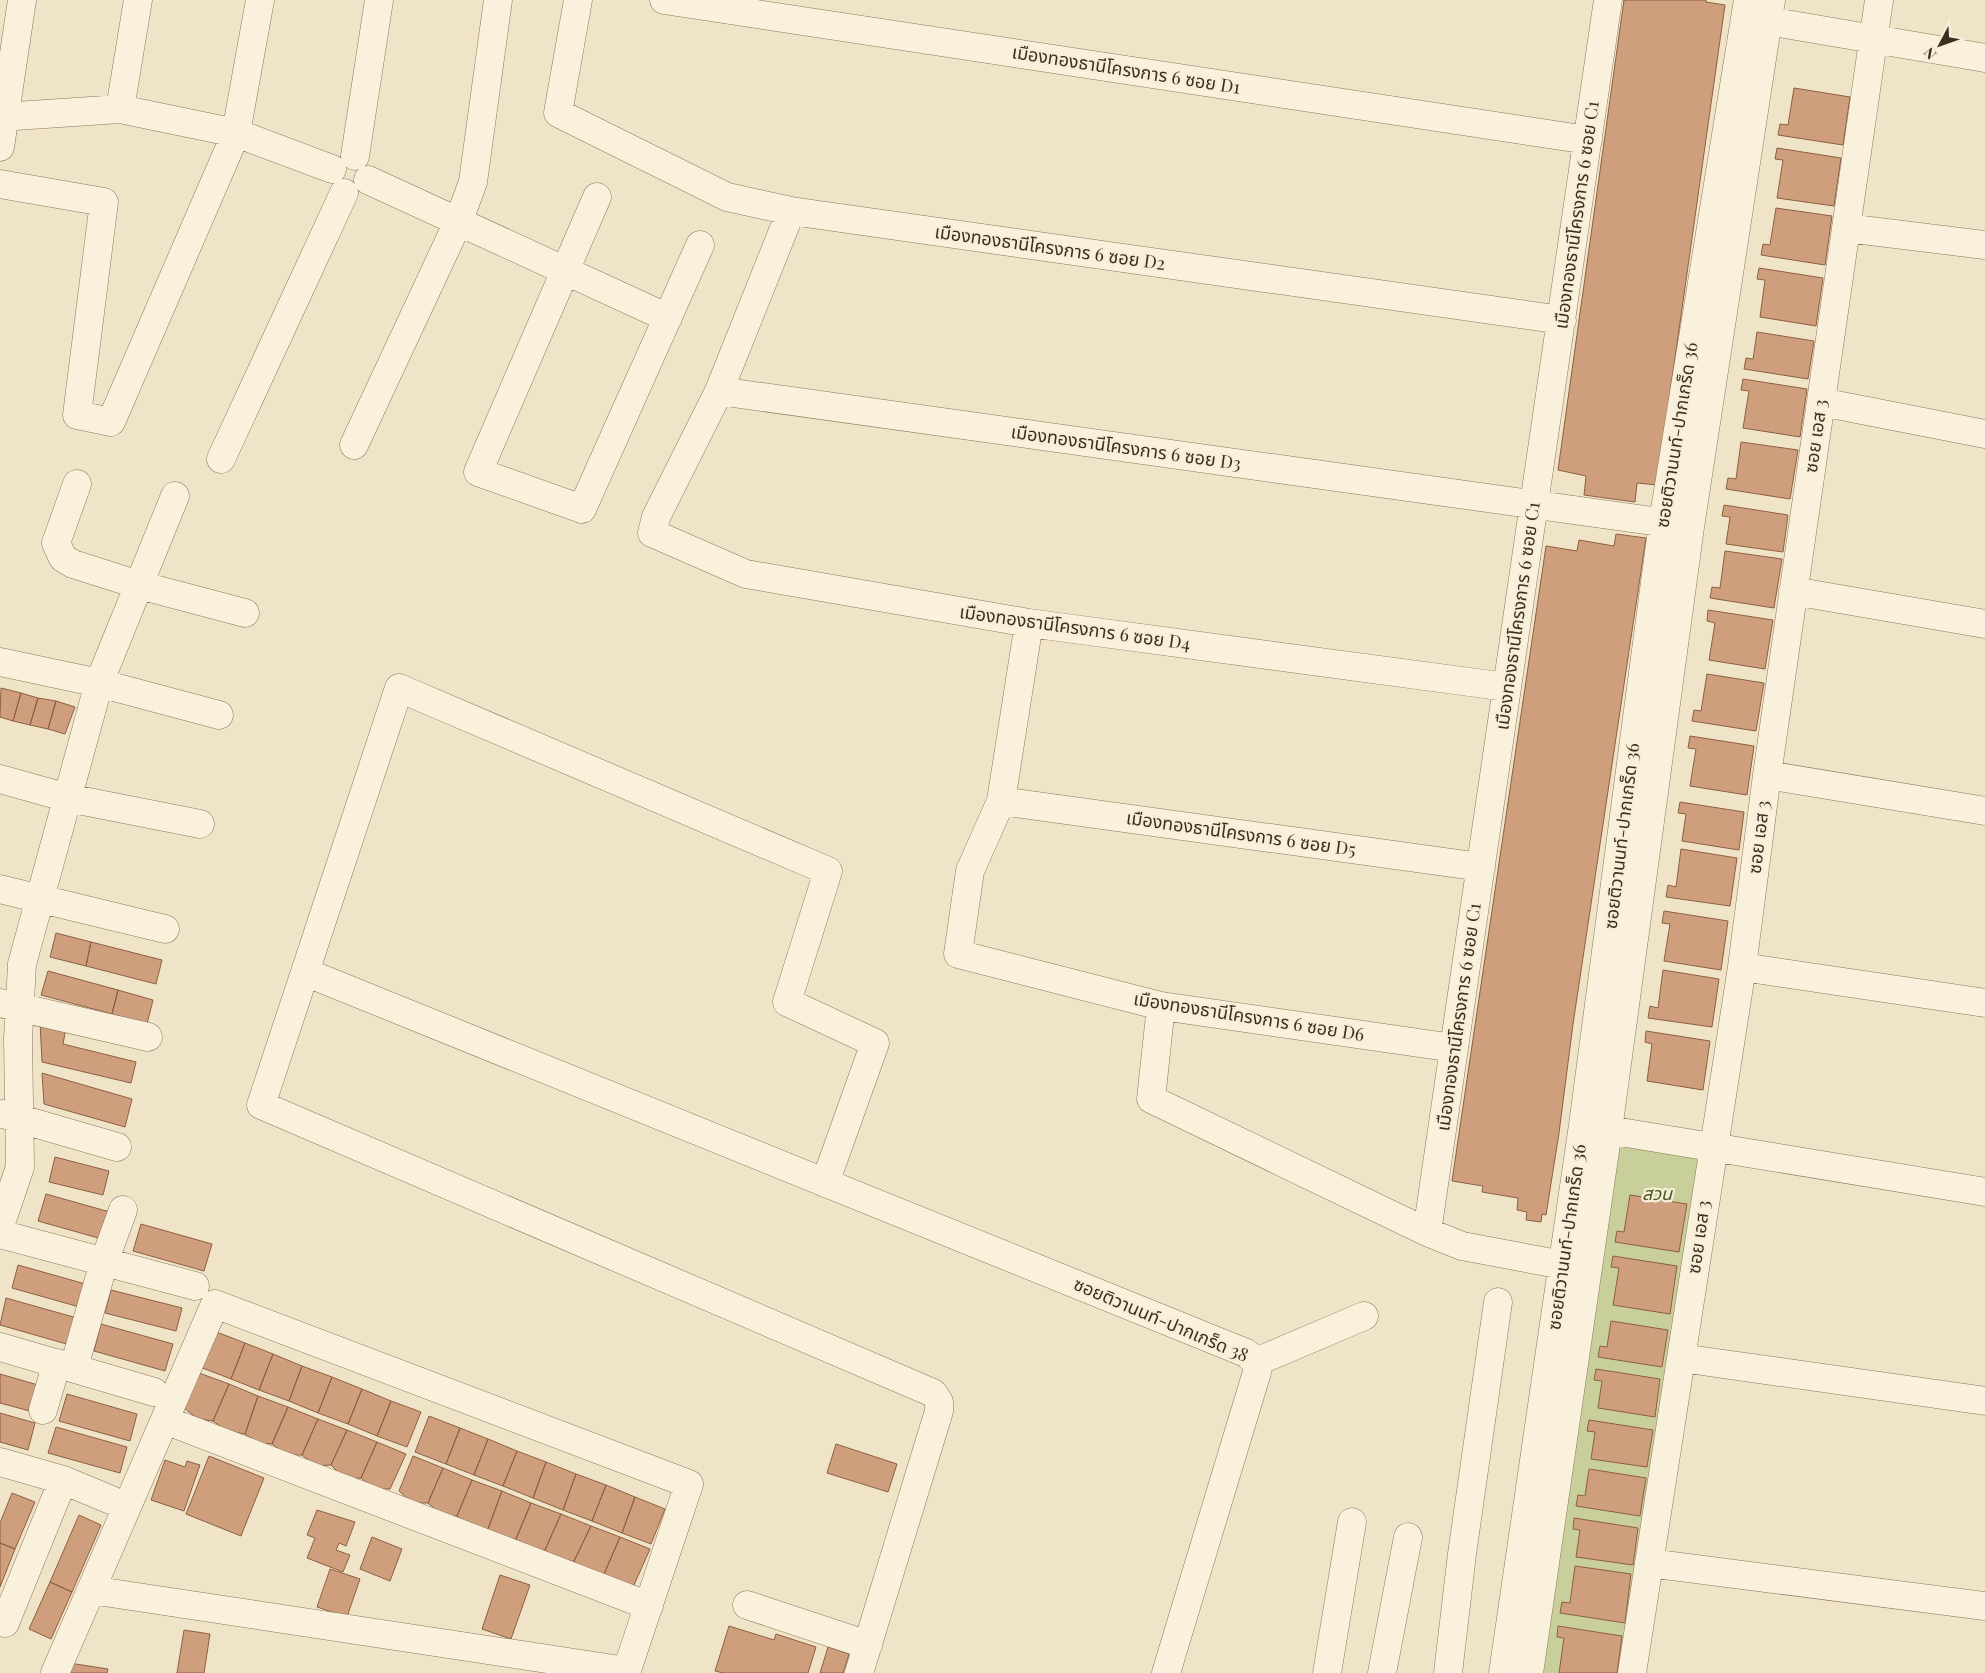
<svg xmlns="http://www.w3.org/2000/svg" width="1985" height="1673" font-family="'Playfair Display','Noto Sans Thai',serif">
  <rect width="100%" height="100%" fill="#f0e4c8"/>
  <path fill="#c9cf9b" d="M1618 1134 1712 1148 1632 1673H1541Z"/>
  <path fill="#cf9f7d" stroke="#8d5f41" d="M1624 0H1706V2L1725 5 1657 485 1637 483 1635 502 1584 495 1586 476 1558 470Z
    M1794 88 1850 97 1843 145 1778 135 1780 124 1788 125Z
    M1777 148 1841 158 1834 206 1777 198 1783 160 1775 159Z
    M1776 208 1832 216 1825 265 1761 255 1763 244 1770 245Z
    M1759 268 1823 278 1816 326 1760 317 1765 280 1757 279Z
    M1757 332 1814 341 1808 379 1744 369 1746 358 1753 359Z
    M1743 379 1807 389 1800 437 1743 428 1749 391 1741 390Z
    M1741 442 1798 450 1790 499 1726 489 1728 478 1736 479Z
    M1724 505 1788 515 1783 552 1726 544 1730 517 1722 516Z
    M1616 534 1646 538 1573 1024 1559 1133 1546 1215 1542 1214 1541 1222 1526 1220 1527 1212 1517 1210 1518 1198 1482 1192 1483 1186 1452 1181 1546 546 1577 551 1579 540 1614 546Z
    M1725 551 1782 559 1774 608 1710 598 1712 587 1720 588Z
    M1708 610 1773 620 1765 669 1709 660 1715 623 1707 621Z
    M1707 674 1764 683 1756 731 1692 721 1694 710 1701 711Z
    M1 688 21 693 13 721 0 717Z
    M21 693 38 698 30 725 13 721Z
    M38 698 56 701 48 729 30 725Z
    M56 701 75 707 65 734 48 729Z
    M1690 736 1754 746 1747 795 1690 786 1696 749 1688 748Z
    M1680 802 1744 812 1739 850 1682 841 1686 814 1678 813Z
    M1681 849 1737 858 1730 906 1666 897 1668 885 1676 887Z
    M1664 911 1728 921 1721 970 1664 961 1670 924 1662 923Z
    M56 933 91 942 86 966 50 957Z
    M91 942 162 960 156 984 86 966Z
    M1663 970 1719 979 1712 1027 1648 1018 1650 1006 1658 1008Z
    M48 971 118 990 112 1014 41 995Z
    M118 990 153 1000 147 1024 112 1014Z
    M40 1022 66 1028 63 1044 136 1062 131 1083 42 1062Z
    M1646 1031 1710 1041 1703 1090 1647 1081 1652 1044 1645 1042Z
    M42 1073 132 1099 125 1127 44 1104Z
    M55 1157 109 1171 103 1195 49 1182Z
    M46 1194 117 1214 109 1241 38 1221Z
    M1630 1195 1687 1204 1679 1252 1615 1242 1617 1231 1624 1232Z
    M141 1224 212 1244 204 1271 133 1251Z
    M1613 1256 1677 1266 1670 1314 1613 1305 1619 1268 1611 1267Z
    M18 1265 89 1285 83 1308 12 1288Z
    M111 1290 182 1308 176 1331 105 1313Z
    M6 1298 77 1318 70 1345 0 1325Z
    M1611 1321 1668 1330 1662 1367 1598 1357 1600 1346 1607 1347Z
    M101 1324 173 1344 165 1371 94 1351Z
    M214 1331 245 1343 231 1379 200 1367Z
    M245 1343 273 1354 259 1390 231 1379Z
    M273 1354 302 1366 289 1401 259 1390Z
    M302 1366 332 1377 318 1413 289 1401Z
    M1596 1369 1660 1379 1655 1417 1598 1408 1602 1381 1594 1380Z
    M199 1373 229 1384 213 1421 198 1419 184 1408Z
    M0 1374 45 1387 37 1413 0 1403Z
    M332 1377 362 1389 348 1424 318 1413Z
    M229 1384 258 1396 245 1434 227 1431 213 1421Z
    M362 1389 391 1401 377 1436 348 1424Z
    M67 1394 137 1414 130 1441 59 1421Z
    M258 1396 288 1407 272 1444 259 1443 245 1434Z
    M391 1401 421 1412 407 1447 377 1436Z
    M288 1407 318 1419 302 1455H287L272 1444Z
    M0 1413 35 1423 28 1450 0 1442Z
    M429 1416 460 1428 446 1464 415 1452Z
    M318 1419 347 1430 331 1465 316 1466 302 1455Z
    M1589 1420 1653 1430 1647 1467 1591 1459 1595 1432 1587 1431Z
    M56 1427 127 1447 120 1473 48 1453Z
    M460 1428 488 1439 474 1475 446 1464Z
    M347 1430 377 1442 361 1478 345 1479 331 1465Z
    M488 1439 517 1451 503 1486 474 1475Z
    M377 1442 406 1454 390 1489H375L361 1478Z
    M836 1444 897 1464 888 1492 827 1473Z
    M517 1451 546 1462 533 1498 503 1486Z
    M209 1456 264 1478 241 1536 186 1514Z
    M413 1456 443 1468 428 1503H412L399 1491Z
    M165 1460 185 1467 187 1461 200 1465 184 1511 151 1500Z
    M546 1462 576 1474 563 1510 533 1498Z
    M443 1468 472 1480 457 1516 442 1515 428 1503Z
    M1589 1469 1646 1478 1640 1516 1576 1506 1578 1495 1585 1496Z
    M576 1474 606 1485 592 1521 563 1510Z
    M472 1480 502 1491 488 1529 472 1527 457 1516Z
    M606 1485 635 1497 622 1533 592 1521Z
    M502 1491 531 1503 516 1539H502L488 1529Z
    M12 1493 35 1502 15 1549 0 1543V1523Z
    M635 1497 665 1509 651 1544 622 1533Z
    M531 1503 561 1514 545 1550 529 1551 516 1539Z
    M317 1510 355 1522 346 1546 339 1543 336 1550 350 1555 343 1572 307 1558 315 1538 307 1535Z
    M561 1514 591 1526 574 1561 561 1562 545 1550Z
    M79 1515 101 1525 72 1592 50 1582Z
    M1574 1518 1638 1528 1633 1565 1576 1557 1580 1530 1573 1529Z
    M591 1526 620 1537 604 1574H588L574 1561Z
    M372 1537 402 1549 390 1581 360 1569Z
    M620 1537 650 1549 634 1585 619 1584 604 1574Z
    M0 1543 15 1549 0 1587Z
    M1575 1566 1631 1574 1625 1623 1560 1613 1562 1602 1570 1603Z
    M330 1569 360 1579 347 1617 317 1607Z
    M500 1575 530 1585 511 1639 482 1629Z
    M50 1582 72 1592 51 1639 29 1629Z
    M729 1626 774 1640 776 1634 816 1647 808 1673H723L715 1671Z
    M1558 1626 1622 1636 1617 1673H1559L1564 1638 1557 1637Z
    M184 1630 210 1634 204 1673H177Z
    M828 1647 849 1654 843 1673H820Z
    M69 1663 108 1669 107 1673H67Z"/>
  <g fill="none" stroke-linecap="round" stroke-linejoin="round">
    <g stroke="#8d765c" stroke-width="29">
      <path id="minor" d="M578 0 558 113 727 197 791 211 1562 320
        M664 0 1588 140
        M1750 18 1985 58
        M120 109 138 0
        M0 117 120 109 236 133 332 169
        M0 147 22 0
        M355 156 379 0
        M368 180 668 318
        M0 184 104 202 77 415 111 422 236 133 260 0
        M597 197 478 472 582 509 700 245
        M791 211 719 391 656 517 652 533 746 574 1029 623 1507 687
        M1846 228 1985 245
        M719 391 1681 525
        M1821 402 1985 434
        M354 445 459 220 473 182 498 0
        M221 459 344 193
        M77 484 56 543 63 558 73 564 139 585 245 613
        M1793 591 1985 624
        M1029 623 1001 801 970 871 958 954 1161 1006 1454 1048
        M0 662 99 683 219 715
        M1767 775 1985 811
        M0 779 68 798 200 824
        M1001 801 1481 867
        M0 889 165 929
        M1742 967 1985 1003
        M305 972 1246 1353 1256 1362 1257 1372 1166 1673
        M0 1003 148 1037
        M1161 1006 1151 1099 1427 1232 1462 1246 1579 1268
        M3 1114 117 1147
        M1590 1127 1985 1192
        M825 1183 875 1043 787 1002 828 871 399 688 261 1105 933 1393 939 1402V1411L859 1673
        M0 1226 20 1167 18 1039 22 964 99 683 175 496
        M1427 1232 1608 0
        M0 1234 195 1286
        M0 1347 154 1392
        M1681 1358 1985 1401
        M1256 1362 1364 1316
        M74 1367 104 1262 123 1210
        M43 1410 57 1363
        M165 1420 649 1606
        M0 1462 63 1480 111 1500
        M1649 1563 1985 1606
        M91 1590 627 1671
        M747 1605 868 1645
        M5 1623 63 1480
        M55 1673 215 1304 689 1484 626 1673
        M1327 1673 1352 1522
        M1382 1673 1408 1537
        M1448 1673 1462 1554 1498 1302
        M1503 1673 1583 1125 1663 522 1748 0
        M1529 1673 1608 1130 1690 527 1771 0
        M1632 1673 1742 967 1767 775 1879 0"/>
    </g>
    <use href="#minor" stroke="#faf1dc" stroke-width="28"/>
  </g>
  <g text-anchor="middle" stroke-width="4.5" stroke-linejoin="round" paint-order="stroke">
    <g font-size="18" fill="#3d2e20" stroke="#f7eed8">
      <text transform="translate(1126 70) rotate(9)" y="6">เมืองทองธานีโครงการ 6 ซอย D1</text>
      <text transform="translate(1577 215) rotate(-82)" y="6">เมืองทองธานีโครงการ 6 ซอย C1</text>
      <text transform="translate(1050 248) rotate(8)" y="6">เมืองทองธานีโครงการ 6 ซอย D2</text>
      <text transform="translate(1677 435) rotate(-81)" y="6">ซอยติวานนท์-ปากเกร็ด 36</text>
      <text transform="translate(1816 436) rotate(-82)" y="6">ซอย เอส 3</text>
      <text transform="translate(1126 448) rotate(8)" y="6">เมืองทองธานีโครงการ 6 ซอย D3</text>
      <text transform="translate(1518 616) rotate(-82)" y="6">เมืองทองธานีโครงการ 6 ซอย C1</text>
      <text transform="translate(1075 628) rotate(8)" y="6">เมืองทองธานีโครงการ 6 ซอย D4</text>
      <text transform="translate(1241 834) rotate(8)" y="6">เมืองทองธานีโครงการ 6 ซอย D5</text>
      <text transform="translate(1622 836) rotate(-83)" y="6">ซอยติวานนท์-ปากเกร็ด 36</text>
      <text transform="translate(1759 837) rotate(-83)" y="6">ซอย เอส 3</text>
      <text transform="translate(1249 1017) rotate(9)" y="6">เมืองทองธานีโครงการ 6 ซอย D6</text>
      <text transform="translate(1459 1017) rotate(-82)" y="6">เมืองทองธานีโครงการ 6 ซอย C1</text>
      <text transform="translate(1567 1237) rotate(-82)" y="6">ซอยติวานนท์-ปากเกร็ด 36</text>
      <text transform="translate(1699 1237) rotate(-82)" y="6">ซอย เอส 3</text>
      <text transform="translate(1161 1320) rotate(23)" y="6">ซอยติวานนท์-ปากเกร็ด 38</text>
    </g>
    <g font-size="18" font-style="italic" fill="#4d5a26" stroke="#f7eed8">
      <text x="1657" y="1200">สวน</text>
    </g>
  </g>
  <g transform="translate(1940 45) rotate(229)" stroke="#f7eed8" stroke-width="4" paint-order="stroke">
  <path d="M0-4L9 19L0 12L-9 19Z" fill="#3d2e20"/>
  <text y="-8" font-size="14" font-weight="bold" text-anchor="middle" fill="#3d2e20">N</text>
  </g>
</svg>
